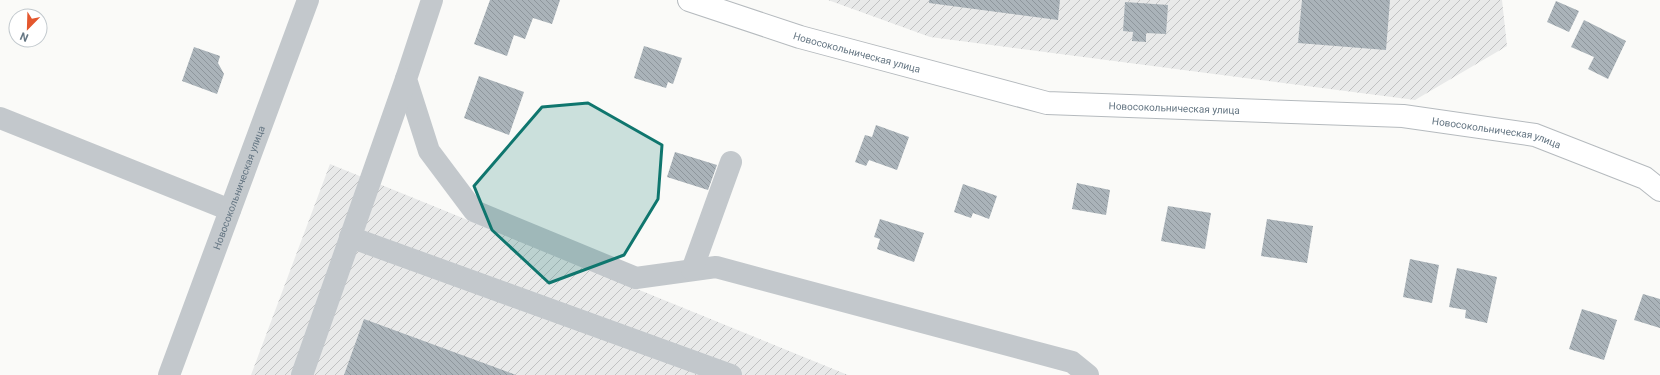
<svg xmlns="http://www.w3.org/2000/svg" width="1660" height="375" font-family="Roboto,sans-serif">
  <defs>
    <pattern id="industrial-furrows" width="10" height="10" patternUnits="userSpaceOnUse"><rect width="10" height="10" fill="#e8e9e9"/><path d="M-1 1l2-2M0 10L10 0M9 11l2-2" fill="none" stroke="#c0c1c2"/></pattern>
    <pattern id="building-back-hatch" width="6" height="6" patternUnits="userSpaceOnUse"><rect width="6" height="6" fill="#aab3b9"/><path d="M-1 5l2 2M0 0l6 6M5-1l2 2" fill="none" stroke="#8e969c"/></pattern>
  </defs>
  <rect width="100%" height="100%" fill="#fafaf8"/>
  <path fill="url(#industrial-furrows)" d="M828 0H1502L1507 46 1415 100 930 37Z
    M330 164 848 375H251Z"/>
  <path fill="url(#building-back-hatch)" d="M490 0H560L552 24 533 18 525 39 514 35 507 56 474 44Z
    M929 0H1060L1058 20 929 3Z
    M1302 0H1390L1386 50 1298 43Z
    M1556 1 1579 11 1569 32 1547 22Z
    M1125 2 1168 5 1166 34 1146 33V42L1132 41 1133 32 1123 31Z
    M1584 20 1626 41 1608 79 1588 69 1594 57 1571 47Z
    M644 46 682 58 673 84 668 82 666 88 634 78Z
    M194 47 220 56 218 63 224 74 217 94 182 81Z
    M479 76 524 92 509 135 464 118Z
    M876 125 909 137 897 170 869 160 866 166 855 162 865 135 872 137Z
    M675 152 717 165 708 190 667 177Z
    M1077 183 1110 190 1106 215 1072 209Z
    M963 184 997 196 989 219 973 213 971 218 954 212Z
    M1168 206 1211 213 1205 249 1161 241Z
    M880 219 924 233 914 262 877 249 880 239 874 237Z
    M1267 219 1313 226 1307 263 1261 256Z
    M1410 259 1439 265 1432 303 1403 297Z
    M1457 268 1497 277 1487 323 1465 318 1466 310 1449 307Z
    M1643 294 1660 299V328L1634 320Z
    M1582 309 1617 320 1604 360 1569 349Z
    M364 319 516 375H344Z"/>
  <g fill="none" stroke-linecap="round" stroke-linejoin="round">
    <g stroke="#b5babe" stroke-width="24">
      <g id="major">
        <path id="s2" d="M689 0 800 37 1047 103 1403 116 1535 135 1645 178 1660 190"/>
      </g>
    </g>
    <g stroke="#c3c8cc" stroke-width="22">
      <path d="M432 0 406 79 429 151 474 211 636 278 716 267 1072 362 1088 375"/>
      <path d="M0 118 230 210"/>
      <path d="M350 237 731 375"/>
      <path d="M692 270 731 162"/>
      <path id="s1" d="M169 375 308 0"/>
      <path d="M302 375 406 79"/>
    </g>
    <use href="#major" stroke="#fff" stroke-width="22"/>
  </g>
  <path fill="#0f766e" fill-opacity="0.2" stroke="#0f766e" stroke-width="3" stroke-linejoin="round" d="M588 103 662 145 658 199 624 255 549 283 492 230 474 186 542 107Z"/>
  <g text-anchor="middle" stroke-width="4" stroke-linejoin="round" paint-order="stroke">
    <g font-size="10" fill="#657683" stroke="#fff">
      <text dy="4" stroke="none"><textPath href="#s2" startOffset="176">Новосокольническая улица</textPath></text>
      <text dy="4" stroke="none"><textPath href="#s2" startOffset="500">Новосокольническая улица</textPath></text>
      <text dy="4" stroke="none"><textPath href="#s2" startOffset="824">Новосокольническая улица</textPath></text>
      <text dy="4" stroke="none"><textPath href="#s1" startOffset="200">Новосокольническая улица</textPath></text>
    </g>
  </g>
  <g transform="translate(28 28) rotate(203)"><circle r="19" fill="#ffffff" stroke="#c1c8cd"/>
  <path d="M0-3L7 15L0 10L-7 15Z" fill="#e4572e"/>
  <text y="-6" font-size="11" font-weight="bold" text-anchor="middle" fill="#657683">N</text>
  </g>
</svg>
